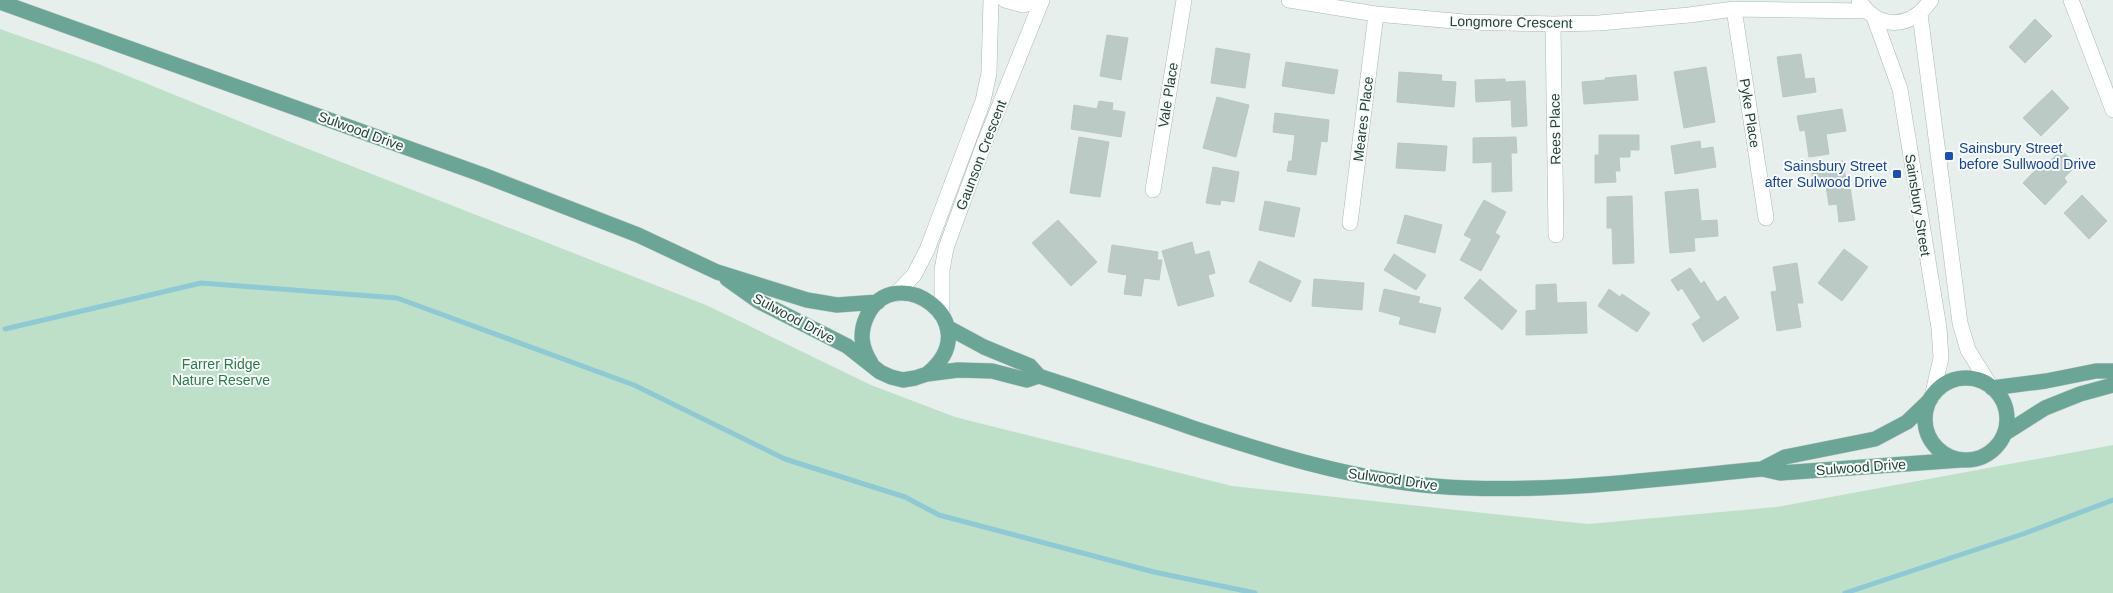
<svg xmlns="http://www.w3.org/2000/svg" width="2113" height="593" font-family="Helvetica,sans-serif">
  <rect width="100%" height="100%" fill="#e6efeb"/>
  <path fill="#bfe0c8" d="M0 29 96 63 298 145 706 305 871 385 955 417 1232 486 1588 524 1776 507 2113 445V593H0Z"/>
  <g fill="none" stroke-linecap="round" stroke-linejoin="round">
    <path stroke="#8ec9d4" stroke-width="5" d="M5 329 201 283 397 298 634 385 785 459 905 497 939 515 1154 572 1255 593
      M1845 593 2023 534 2113 500"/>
  </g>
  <path fill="#bbcac4" stroke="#b8c9c2" d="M2035 19 2052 36 2025 63 2009 47Z
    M1107 35 1128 38 1121 80 1100 76Z
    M1216 48 1250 54 1245 88 1211 83Z
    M1801 54 1805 79 1814 78 1816 92 1783 97 1777 57Z
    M1286 62 1338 70 1334 94 1282 86Z
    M1706 67 1715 122 1684 128 1674 72Z
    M1399 72 1442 75 1441 81 1456 82 1454 107 1397 102Z
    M1636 75 1638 100 1584 104 1582 82 1605 80V78Z
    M1505 79V82L1525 81 1527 126 1512 127 1511 100 1476 102 1475 80Z
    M2052 90 2069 108 2041 136 2023 118Z
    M1217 97 1249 105 1236 157 1203 148Z
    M1099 101 1113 103 1112 110 1125 112 1121 137 1071 129 1074 105 1097 109Z
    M1842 109 1846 131 1826 134 1829 154 1809 157 1805 130 1800 131 1797 116Z
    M1275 113 1329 120 1327 142 1321 141 1316 175 1287 171 1289 161H1292L1295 135 1273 132Z
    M1599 135H1639V150H1630V157H1619L1620 171H1615L1616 182 1595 183V155H1599Z
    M1079 137 1109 142 1100 197 1070 193Z
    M1516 137 1517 153H1511L1512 191 1492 192V162L1473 163V138Z
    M1700 141 1701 149 1713 147 1716 167 1675 174 1671 146Z
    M1398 143 1447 146 1445 171 1396 168Z
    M2061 150 2077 165 2064 178 2067 182 2045 205 2023 183 2043 162 2046 165Z
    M1843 161 1847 187H1850L1855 220 1839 222 1837 204 1829 205 1825 179 1813 181 1811 166Z
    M1213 167 1239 172 1234 202 1221 200 1220 205 1206 203Z
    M1698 189 1701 221 1717 220 1718 236 1694 238 1695 251 1670 253 1665 192Z
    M2082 195 2107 221 2089 239 2064 213Z
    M1632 196 1634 263 1613 264 1612 228H1607V197Z
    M1484 200 1506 212 1495 233 1500 236 1481 271 1460 260 1472 239 1464 235Z
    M1265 201 1300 208 1294 237 1259 230Z
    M1405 215 1442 225 1435 253 1397 243Z
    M1058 220 1097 262 1071 286 1032 243Z
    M1192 242 1195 255 1209 251 1215 273 1208 275 1214 296 1178 306 1162 251Z
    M1112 245 1158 252 1157 260H1162L1159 280 1144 278 1141 296 1124 294 1127 275 1108 272Z
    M1844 249 1868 267 1842 301 1818 283Z
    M1394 254 1426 275 1416 290 1384 270Z
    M1259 261 1301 281 1291 302 1249 282Z
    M1797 263 1803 303H1797L1801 327 1777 331 1771 292 1777 291 1773 267Z
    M1690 268 1701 284 1704 281 1717 302 1725 296 1739 318 1703 342 1692 324 1701 318 1682 288 1678 291 1671 280Z
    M1314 279 1364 283 1362 310 1312 306Z
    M1480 279 1517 311 1502 330 1464 298Z
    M1556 284 1557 303 1586 302 1587 333 1526 335V311L1536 310V285Z
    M1384 289 1420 297 1418 303 1441 308 1435 333 1399 324 1401 317 1379 311Z
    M1609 289 1620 297 1622 294 1650 313 1637 332 1598 306Z"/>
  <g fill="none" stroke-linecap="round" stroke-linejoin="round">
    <g stroke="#a8b8b2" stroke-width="16">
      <path id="minor" d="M1005 0 1023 5 1040 0
        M1289 0 1376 14 1465 22 1553 24 1599 23 1689 15 1734 9 1866 11
        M1859 0C1878 31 1911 29 1931 0
        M2071 0 2113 110
        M1734 9 1766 218
        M1920 14 1960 323 1968 350 1991 387
        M1874 17 1900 89 1939 328 1941 358 1932 397
        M1553 24 1556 235
        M1153 190 1184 0
        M1350 223 1376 14
        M896 294 914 275 927 250 983 101 989 73 991 0
        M942 315V270L946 248 984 144 1042 0"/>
    </g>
    <g stroke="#c2cac8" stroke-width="16">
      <path id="major" d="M0 2 483 175 638 235 717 272 807 300 837 305 878 302
        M727 279 758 301 847 346 880 372 891 377 903 380 915 378 927 374 958 370 992 371 1027 380 1039 376
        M947 327 984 347 1030 366 1039 376C1090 393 1142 410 1193 428 1272 454 1351 479 1434 486 1543 495 1653 479 1762 469L1780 473 1961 460
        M871 363C861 347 859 333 867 316 894 258 991 322 927 374
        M1925 419a41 41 0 1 1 82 0a41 41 0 1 1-82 0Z
        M1992 388 2046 381 2096 371H2113
        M2004 434 2045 408 2080 394 2113 385
        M1762 469 1785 457 1875 439 1907 422 1930 400"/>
    </g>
    <use href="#minor" stroke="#fff" stroke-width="15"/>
    <use href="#major" stroke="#6aa596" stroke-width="15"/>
  </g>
  <g fill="#1a4fb4" stroke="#f7fbf9" stroke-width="2">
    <rect x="1944" y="151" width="10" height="10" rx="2.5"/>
    <rect x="1892" y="169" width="10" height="10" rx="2.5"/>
  </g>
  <g text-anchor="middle" stroke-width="4" stroke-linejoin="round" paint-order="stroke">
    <g font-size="14" fill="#24423a" stroke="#f7fbf9">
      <text transform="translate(1511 22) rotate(1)" y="5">Longmore Crescent</text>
      <text transform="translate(1168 95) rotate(-81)" y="5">Vale Place</text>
      <text transform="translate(1750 113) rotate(81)" y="5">Pyke Place</text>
      <text transform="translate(1363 119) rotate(-83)" y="5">Meares Place</text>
      <text transform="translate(1555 129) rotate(-91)" y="5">Rees Place</text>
      <text transform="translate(361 131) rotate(20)" y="5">Sulwood Drive</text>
      <text transform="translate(981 155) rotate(-69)" y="5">Gaunson Crescent</text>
      <text transform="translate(1918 205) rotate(81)" y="5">Sainsbury Street</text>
      <text transform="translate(794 318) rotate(28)" y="5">Sulwood Drive</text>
      <text transform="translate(1861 467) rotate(-4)" y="5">Sulwood Drive</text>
      <text transform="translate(1393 479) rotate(8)" y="5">Sulwood Drive</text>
    </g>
    <g font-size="14" fill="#164399" stroke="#f7fbf9" text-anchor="start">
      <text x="1959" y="153">Sainsbury Street<tspan x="1959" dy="16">before Sullwood Drive</tspan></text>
      <text x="1887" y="171" text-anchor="end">Sainsbury Street<tspan x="1887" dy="16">after Sulwood Drive</tspan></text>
    </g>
    <g font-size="14" fill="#2d7a4b" stroke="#f7fbf9">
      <text x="221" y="369">Farrer Ridge<tspan x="221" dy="16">Nature Reserve</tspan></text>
    </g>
  </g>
</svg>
